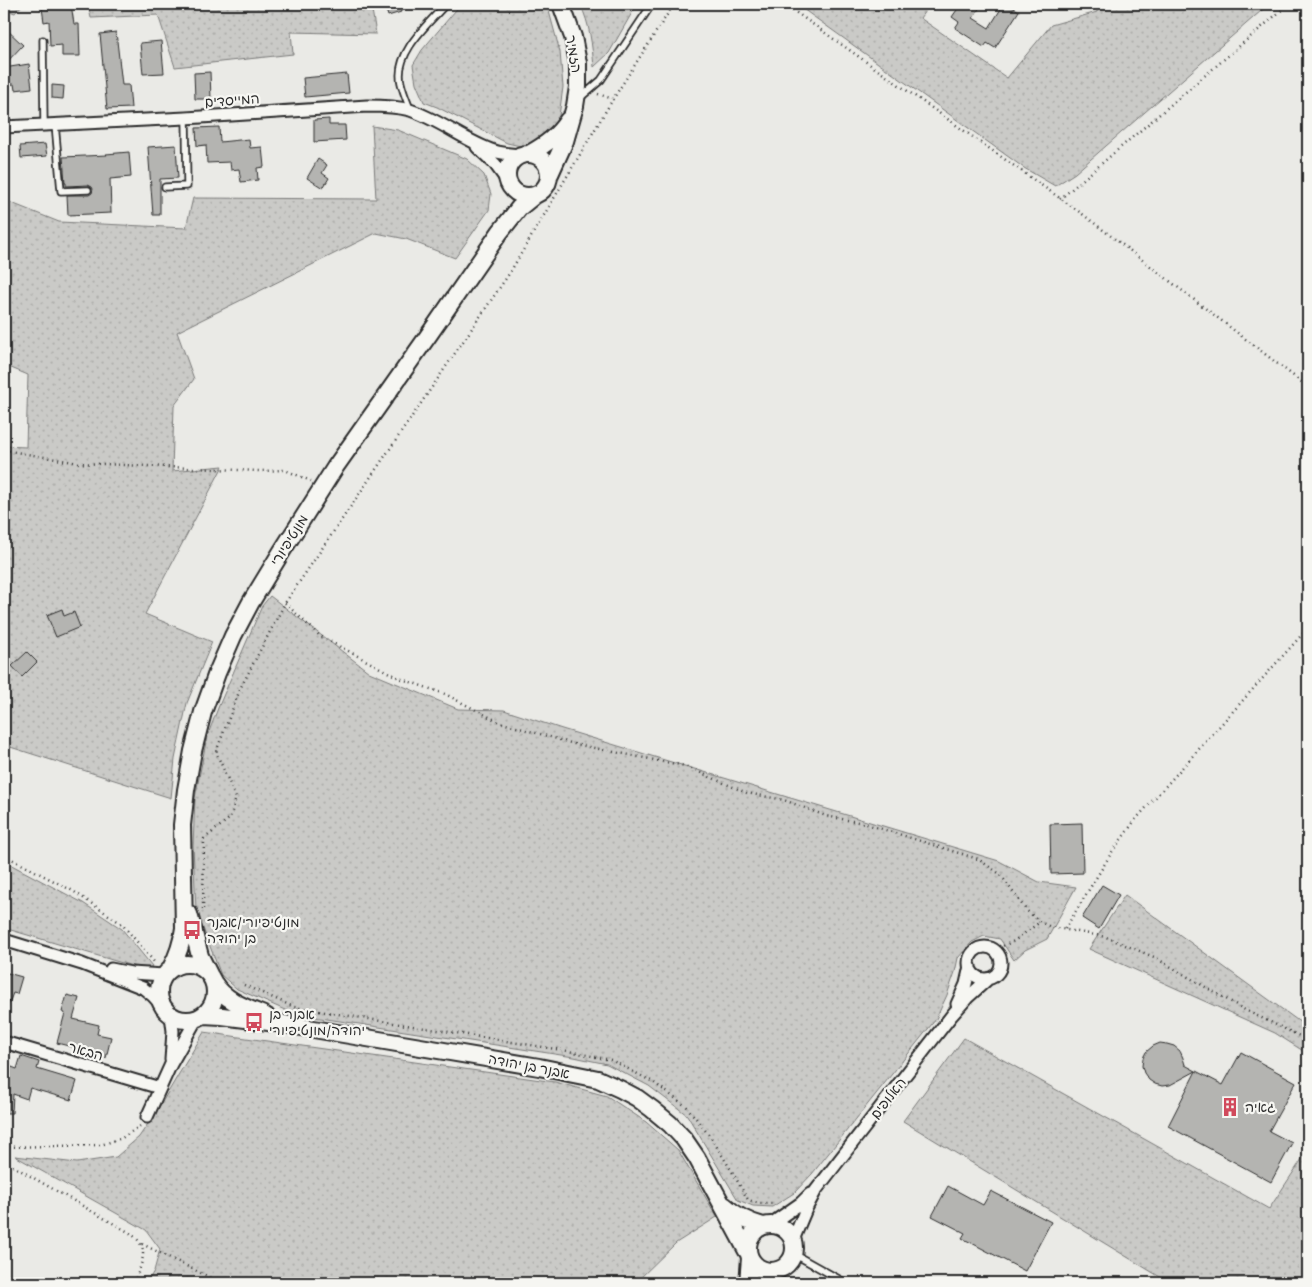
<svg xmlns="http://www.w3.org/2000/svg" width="1312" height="1287" font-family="Delius,'Playpen Sans Hebrew',sans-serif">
  <defs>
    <pattern id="grass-dots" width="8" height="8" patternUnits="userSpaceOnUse" patternTransform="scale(1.25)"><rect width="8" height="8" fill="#cacac7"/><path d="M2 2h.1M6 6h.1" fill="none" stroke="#aeaeab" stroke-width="1.8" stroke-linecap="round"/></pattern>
  </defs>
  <rect width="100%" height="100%" fill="#eaeae6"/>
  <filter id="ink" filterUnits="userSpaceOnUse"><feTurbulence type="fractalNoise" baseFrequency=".02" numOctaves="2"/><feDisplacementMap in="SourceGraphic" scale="10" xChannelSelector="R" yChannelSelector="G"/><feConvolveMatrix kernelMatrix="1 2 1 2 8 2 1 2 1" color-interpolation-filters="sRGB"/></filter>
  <g filter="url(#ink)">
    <path fill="url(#grass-dots)" stroke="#7a7a79" d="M4 4H23L15 13 4 9Z
      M88 4H371L376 34 291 32 293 54 175 67 158 15 91 18Z
      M461 4H547L560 52 563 87 559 116 552 128 541 142 525 147 507 143 437 107 424 102 416 83 413 65 422 50Z
      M580 4H637L609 53 594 67C592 45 590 24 580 4Z
      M796 4H930L920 18 1007 78 1051 25 1097 12V4H1269L1075 173 1055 186 1024 168Z
      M372 126 398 130 467 159 484 175 491 194 489 210 455 258 406 239 376 233 177 332 194 379 174 406 172 471 223 466 145 614 212 642 187 703 175 759 171 798 4 745V446L26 447 28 375 4 365V200L59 222 186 228 193 198 376 199Z
      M270 596 369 672 458 709 504 710 562 729 999 861 1039 882 1076 887 1047 939 1025 950 1014 960 1000 939 984 936 972 942 958 958 955 972 947 995 936 1019 812 1174 794 1193 772 1207 753 1206 738 1200 687 1115 649 1086 607 1064 574 1057 294 1014 237 989 221 975 196 910 193 846 195 798 207 737 218 708 262 606Z
      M4 861 83 903 122 929 152 966 146 970 4 928Z
      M1125 895 1308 1028V1054L1275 1033 1089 949Z
      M204 1032 555 1082 607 1096 646 1122 678 1150 717 1217 676 1243 635 1283H147L154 1271 160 1249 146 1230 15 1156 77 1163 116 1157 139 1137 158 1109Z
      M964 1038 1269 1209 1308 1150V1283H1170L903 1121Z"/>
    <path fill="#b4b4b1" stroke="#2b2b2b" d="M50 4H71L74 24H79L80 56H62V45L50 46 49 21 44 22 42 8 50 7Z
      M384 4H399L401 12 388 16Z
      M961 4H982L973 18 989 28 1004 4H1007L1019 11 995 48 987 43 984 47 955 28 959 22 952 17Z
      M4 27 23 45 4 65Z
      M116 32 122 85H129L131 108 107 109 100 34Z
      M161 41 164 73 143 74 140 43Z
      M29 64 32 88 15 90 14 84 4 85V68Z
      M210 72 211 99H195L194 73Z
      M347 74 349 93 305 97 303 78Z
      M52 85 64 86 63 99 52 98Z
      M329 119V125H345L346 140 314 142V120Z
      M219 127 220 142 249 139 250 148 262 147 264 167 257 168 258 180 241 182 239 169 231 170 230 162 207 163 206 145 197 146 196 128Z
      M45 144 47 156 21 158 20 146Z
      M176 145 178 178 160 179V215H153L148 147Z
      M129 152 131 177 110 179 111 213 68 215 67 195H89L92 193 93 189 92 187 88 185 66 186V183H65L63 157 107 155 106 154Z
      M318 159 327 165 322 173 329 178 323 188 307 178Z
      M62 609 64 616 74 612 80 627 56 637 47 615Z
      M27 652 37 662 22 677 12 666Z
      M1082 823 1083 873 1051 874 1050 824Z
      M1102 885 1119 895 1099 929 1082 918Z
      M4 972 22 977 17 994 13 993 4 1016Z
      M67 995 79 998 73 1019 99 1025 97 1034 111 1037 106 1058 87 1054 88 1051 57 1043 65 1013 62 1012Z
      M1160 1043 1167 1044 1174 1046 1180 1051 1183 1058 1185 1065 1196 1071 1170 1085 1162 1086 1155 1084 1149 1080 1144 1073 1142 1066 1143 1058 1146 1052 1153 1046Z
      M1241 1052 1296 1082 1269 1131 1292 1143 1271 1182 1168 1126 1196 1071 1223 1085Z
      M21 1056 39 1062 37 1069 77 1081 71 1100 30 1088 27 1099 13 1094 12 1113H4V1082L9 1066 17 1069Z
      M948 1186 983 1205 991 1191 1051 1222 1025 1271 962 1238 965 1233 932 1216Z"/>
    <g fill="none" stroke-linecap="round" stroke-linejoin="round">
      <g stroke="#2b2b2b" stroke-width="9">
        <path id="lane" d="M43 40 44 125
          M580 98 601 80 652 4
          M410 109C407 101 403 92 401 83 394 53 428 24 446 4
          M55 124 61 191 88 190
          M165 187 187 186 186 118
          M794 1254 846 1283"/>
      </g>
      <g stroke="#2b2b2b" stroke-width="15">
        <path id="street" d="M4 127 186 118 367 106C381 106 395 106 410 110 440 120 465 141 494 151 503 154 512 154 522 155
          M477 147 495 164 508 182
          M4 940 82 964 143 988 153 996 164 1008
          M969 963a16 16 0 1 1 32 0a16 16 0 1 1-32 0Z
          M111 969 131 973 164 975
          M957 1004 966 984 970 966
          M171 1015 173 1031 171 1060
          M4 1042 160 1088
          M147 1117 171 1064 197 1018
          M771 1224 801 1203 810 1194
          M793 1240 806 1209 816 1190 952 1015 967 998 988 979"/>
      </g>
      <g stroke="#2b2b2b" stroke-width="20">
        <path id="secondary" d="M507 175a21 21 0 1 1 42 0a21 21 0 1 1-42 0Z
          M529 154C545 145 558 136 568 120
          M550 174 565 141 575 106 578 87V63L573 37 561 4
          M189 914 200 956 209 974
          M159 992a28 28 0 1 1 56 0a28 28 0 1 1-56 0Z
          M171 968C178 955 182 943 184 928L182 825 186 790 193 751 203 712 217 673 233 636 251 602 282 551 336 466 428 336 500 232 519 208 535 195
          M214 983C225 1001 247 1008 266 1016
          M203 1015 222 1016 284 1024 539 1067 598 1079 620 1089 637 1098 652 1109 670 1124 684 1139 697 1158 747 1251
          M724 1205C736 1216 748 1222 763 1226
          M748 1248a23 23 0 1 1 46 0a23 23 0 1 1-46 0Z
          M748 1283 750 1258"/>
      </g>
      <path stroke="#2b2b2b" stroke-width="2.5" stroke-dasharray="1 4" stroke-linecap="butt" d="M784 4 1081 213 1308 387
        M598 94 613 99 674 4
        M1060 199 1289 4
        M4 450 79 463 260 471 285 470 311 481
        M285 603 320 636 399 678 445 694 499 722 574 744 685 766 747 793 784 800 826 816 863 823 978 859 1000 874 1026 910 1040 922 1051 927 1106 937 1154 957 1245 1010 1308 1040
        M4 855 73 891 122 924 155 963
        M203 909 204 839 230 818 236 798 216 752 241 687 285 603 509 274 613 99
        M1065 929 1112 852 1136 819 1308 628
        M994 950 1014 941 1040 922
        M244 985 294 1007 568 1051 611 1060 653 1082 687 1107 712 1139 733 1173 748 1200 758 1203H774
        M4 1147 101 1145 122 1138 140 1126
        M4 1161 130 1233C134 1236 139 1240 141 1245 147 1255 138 1274 133 1283
        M142 1244 221 1283"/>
      <use href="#lane" stroke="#f6f6f2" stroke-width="5.5"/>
      <use href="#street" stroke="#f6f6f2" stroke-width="11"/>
      <use href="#secondary" stroke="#f6f6f2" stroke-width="16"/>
    </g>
  </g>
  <defs>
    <g id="bus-bare" transform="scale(1.5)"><path d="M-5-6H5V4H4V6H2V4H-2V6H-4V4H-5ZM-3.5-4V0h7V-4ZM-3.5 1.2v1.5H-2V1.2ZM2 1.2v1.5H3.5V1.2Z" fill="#d1495b" stroke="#f6f6f2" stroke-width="2.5" paint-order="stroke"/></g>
    <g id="building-bare" transform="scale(1.5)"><path d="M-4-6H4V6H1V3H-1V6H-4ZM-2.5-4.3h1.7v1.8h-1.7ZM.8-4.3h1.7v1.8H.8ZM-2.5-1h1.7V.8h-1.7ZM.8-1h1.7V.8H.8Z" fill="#d1495b" stroke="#f6f6f2" stroke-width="2.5" paint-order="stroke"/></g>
  </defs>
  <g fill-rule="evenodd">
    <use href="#bus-bare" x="192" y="930"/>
    <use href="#bus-bare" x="254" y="1022"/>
    <use href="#building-bare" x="1230" y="1107"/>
  </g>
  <g text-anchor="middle" stroke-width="4.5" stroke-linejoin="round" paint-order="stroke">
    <g font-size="14" fill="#2b2b2b" stroke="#f6f6f2">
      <text transform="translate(574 54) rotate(81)" y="5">הזמיר</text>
      <text transform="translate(232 100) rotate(-4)" y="5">המייסדים</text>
      <text transform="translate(289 540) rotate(-58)" y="5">מונטיפיורי</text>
      <text transform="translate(86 1051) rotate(16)" y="5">הבאר</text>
      <text transform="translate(529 1066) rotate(11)" y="5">אבנר בן יהודה</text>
      <text transform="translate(888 1098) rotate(-52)" y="5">האלופים</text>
    </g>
    <g font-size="14" fill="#2b2b2b" stroke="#f6f6f2" text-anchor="start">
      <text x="207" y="927">מונטיפיורי/אבנר<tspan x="207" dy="16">בן יהודה</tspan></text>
      <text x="269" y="1019">אבנר בן<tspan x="269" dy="16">יהודה/מונטיפיורי</tspan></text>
      <text x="1245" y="1112">גאיה</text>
    </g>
  </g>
  <rect width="1312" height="1287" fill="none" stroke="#f6f6f2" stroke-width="20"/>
  <rect x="10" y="10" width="1292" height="1267" fill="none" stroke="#2b2b2b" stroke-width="2" filter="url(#ink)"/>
</svg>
